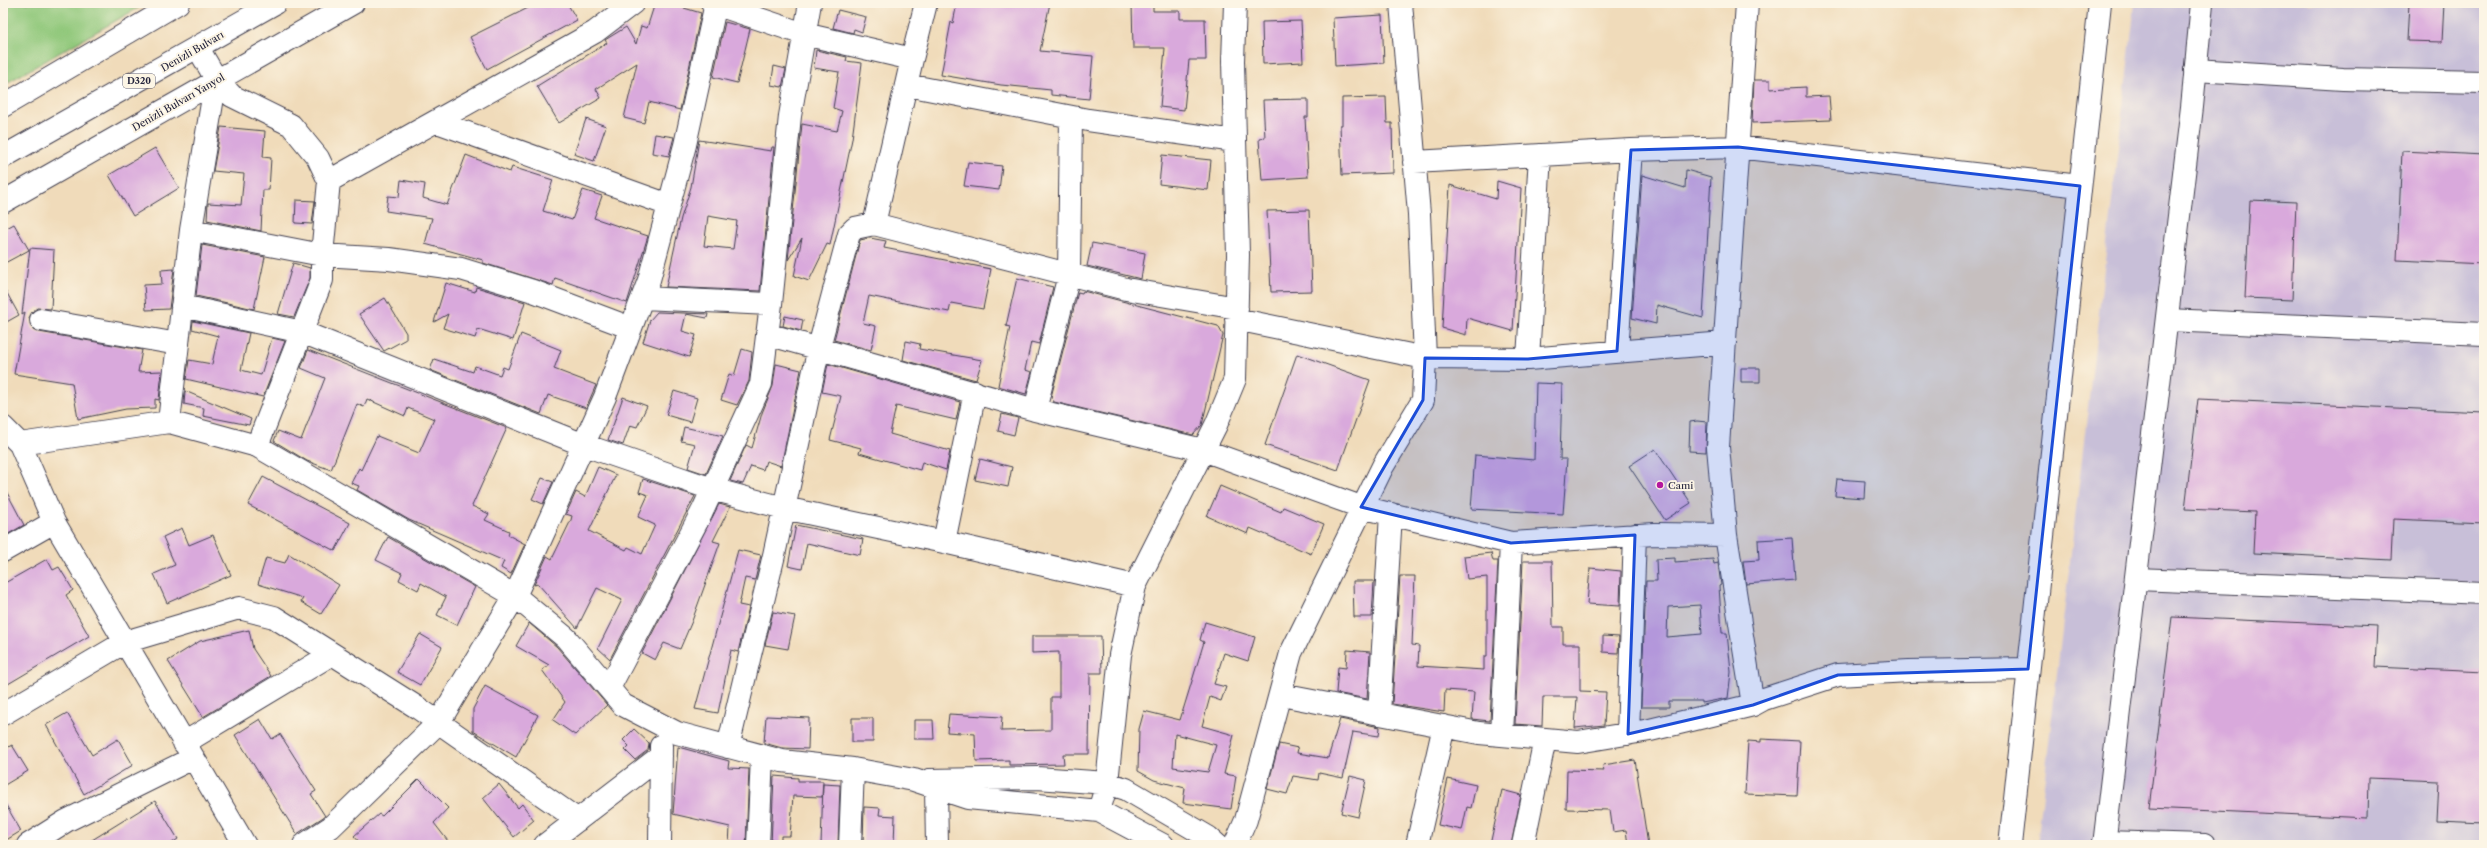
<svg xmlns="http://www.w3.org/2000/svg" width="2487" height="848" font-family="'Libre Caslon Text',serif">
  <rect width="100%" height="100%" fill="#fcf5e5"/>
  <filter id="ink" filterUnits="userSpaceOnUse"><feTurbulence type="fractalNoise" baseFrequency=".025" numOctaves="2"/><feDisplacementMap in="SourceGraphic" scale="8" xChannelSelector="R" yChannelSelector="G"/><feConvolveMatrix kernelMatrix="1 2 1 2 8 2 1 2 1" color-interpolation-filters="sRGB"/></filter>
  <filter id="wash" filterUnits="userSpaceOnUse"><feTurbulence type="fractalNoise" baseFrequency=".012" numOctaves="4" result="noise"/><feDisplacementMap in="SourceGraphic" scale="16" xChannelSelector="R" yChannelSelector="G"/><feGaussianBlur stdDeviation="0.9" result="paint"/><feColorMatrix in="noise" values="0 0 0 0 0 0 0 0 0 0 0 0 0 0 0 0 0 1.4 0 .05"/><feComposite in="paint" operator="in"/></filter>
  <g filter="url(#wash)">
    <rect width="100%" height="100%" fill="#f0dbba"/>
    <path fill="#c8bfd8" d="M2135 3H2484V845H2037Z"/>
    <path fill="#90c87a" stroke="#59755a" d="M3 3H147L3 85Z"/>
    <g id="blocks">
      <path fill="#d9a9dc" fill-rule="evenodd" d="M538 3H567L577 20 487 69 470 37Z
        M655 3H667L701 13 680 110 649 102 644 123 624 118 637 63 596 89 601 98 559 123 537 86 607 43 605 40 626 27 636 44 641 26 647 28Z
        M957 3H1050L1040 51 1093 56 1089 99 1051 95V90L1001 85 941 75 951 22 953 23Z
        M2409 3H2444L2442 42 2407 41Z
        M1132 4H1153V11H1180V19H1205L1206 60H1189L1184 110 1160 107 1165 48H1133Z
        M838 10 866 17 862 32 854 29 853 33 833 28Z
        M1382 15 1384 63 1335 66 1333 18Z
        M1301 21 1303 62 1263 64 1262 22Z
        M725 22 750 29 737 83 713 77Z
        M816 50 847 57 846 61 862 63 852 139 830 245 827 244 809 281 794 276 802 238 788 260 802 124 837 131 842 111 833 108 839 72 814 68Z
        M774 66 786 69 782 87 771 85Z
        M1754 80H1770V89L1806 87V97L1829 96 1831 120 1752 123Z
        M1386 97 1387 123H1392L1393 173 1342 175 1340 125H1342V98Z
        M1308 99V117H1305L1308 177 1262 180 1259 139 1265 138 1263 100Z
        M586 119 606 126 594 161 574 154Z
        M221 127 265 131 263 157 271 158 269 190H263L261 231 207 220 208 203 241 205 244 174 213 171Z
        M655 134 674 137 669 156 652 153Z
        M699 140 771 151 772 147H774L760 291 666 287 681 218 691 187ZM708 216 737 221 733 249 704 246Z
        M155 148 179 188 133 216 109 175Z
        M2402 151 2484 155V264L2397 260Z
        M466 155 510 172 512 167 553 180 543 211 572 220 583 190 602 196 594 218 648 236 627 303 555 278 553 285 483 263V260L425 244 432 218 386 211 388 196 399 197 401 180 425 184 423 198 447 205Z
        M1162 155 1211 160 1208 190 1159 184Z
        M968 162 1002 166 999 190 964 186Z
        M1686 170 1711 177 1703 318 1657 305 1656 324 1632 318 1642 175 1685 188Z
        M1497 181 1521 188 1513 331 1467 318 1466 335 1442 328 1450 185 1496 199Z
        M296 200 315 201 312 224 295 223Z
        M2250 200 2296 202 2292 300 2245 298Z
        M1309 210 1312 291 1271 292 1267 211Z
        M14 224 29 250 3 264V230Z
        M870 238 886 241 884 248 991 269 983 309 951 303 949 312 869 296 863 323 876 326 871 350 834 340 860 240Z
        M1092 243 1145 253 1141 279 1087 266Z
        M202 245 265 257 254 309 196 296Z
        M30 248 54 250 51 309 37 308 32 312 29 318 33 329 39 332 142 350 138 372 162 371 159 400 155 399V408L126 409 78 419 72 383 14 374 25 312 22 314Z
        M293 263 310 268V278L294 317 278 314Z
        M174 269 169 309 146 310 144 285 162 284 161 270Z
        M1017 278 1053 287 1039 344 1031 342 1025 370 1032 372 1026 394 998 386 1010 327 1006 326Z
        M446 283 475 292 476 287 525 302 513 340 478 329 475 338 443 328 448 314 434 322Z
        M3 286 19 315 3 324Z
        M1083 291 1218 326 1223 335 1202 425 1193 435 1054 402 1051 397 1078 292 1082 293Z
        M385 298 406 333V339L384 351 359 314Z
        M657 312 708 314 707 318 686 314 682 331 696 335 689 357 643 342 650 320Z
        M785 316 803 320 801 331 783 326Z
        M193 321 249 333 241 370 261 375 272 338 285 341 263 397 186 379 189 360 212 364 218 336 192 329Z
        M521 334 561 350 554 369 596 385 586 408 548 395 541 414 430 370 434 359 473 372 475 366 500 375 503 367 508 369Z
        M906 341 920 344 919 349 982 360 976 380 903 360Z
        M742 349 752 352 749 381 737 405 721 400 729 374 734 376Z
        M308 350 507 428 472 506 489 514 485 520 509 531 508 535 525 544 511 574 501 568 504 561 409 520 357 490 359 486 351 483 359 468 361 470 377 436 419 453 434 419 408 408 405 416 367 399 364 407 357 404 331 470 307 461 274 441 278 431 301 440 325 378 301 368Z
        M1297 354 1370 380 1338 470 1265 445Z
        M776 364 801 370 781 466 766 461 763 470 751 466 743 484 730 481 746 445 752 448 762 413 773 386Z
        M828 364 960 402 956 420 896 406 890 434 950 451 946 470 922 462 920 470 859 453 861 448 830 440 841 396 822 392Z
        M1741 368H1760V382H1741Z
        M1536 383 1562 384 1560 459H1567L1563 514 1471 509 1475 455 1534 460Z
        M185 391 251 419 249 425 203 416 204 408 184 404Z
        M674 391 697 398 690 422 666 415Z
        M623 397 647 406 637 427 630 425 623 445 608 440Z
        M2198 399 2484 412V523L2393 519 2391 560 2253 553 2255 512 2185 509Z
        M1002 414 1018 418 1014 435 998 431Z
        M1697 421 1707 422 1706 452 1689 451 1690 422Z
        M684 427 723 436 706 474 688 468 695 444 681 441Z
        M1655 449 1691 503 1665 520 1629 466Z
        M980 459 1012 467 1008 487 975 480Z
        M598 467 616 475 589 531 626 550 628 547 642 554 655 525 638 517 648 495 639 492 643 479 695 496 610 659 598 648 622 600 597 588 577 628 538 584 534 585 547 556 552 559 571 520 572 516 566 514 576 492 585 497Z
        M263 477 350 523 335 551 248 505Z
        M542 478 553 482 543 504 532 499Z
        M1837 479 1865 481 1864 498 1835 496Z
        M3 485 24 525 3 537Z
        M1220 486 1281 512 1283 507 1324 524 1311 554 1250 528 1248 534 1207 516Z
        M719 504 730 507 713 541 720 543 692 621 680 649 664 643 655 660 642 653Z
        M796 525 863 539 860 555 807 543 802 569 788 566Z
        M182 528 189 545 213 535 231 575 167 603 154 574 175 565 163 537Z
        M388 537 475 587 457 625 437 615 446 597 421 583 418 590 399 580 402 573 376 560Z
        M1792 538 1795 580 1746 584 1743 561 1759 560 1758 540Z
        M738 550 761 555 755 580 745 578 739 605 749 607 738 652 731 650 718 713 695 709Z
        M1491 553 1493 561H1498L1490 721 1472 719 1474 692 1445 690 1444 712 1392 704 1400 576H1415L1412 645 1419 646 1418 666 1484 670V657H1487V577L1467 579 1464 556Z
        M289 554 339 585 321 614 301 602 303 598 258 584 266 558 285 563Z
        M1675 558V562L1713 559 1714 564 1718 563 1721 585 1719 586 1722 633H1727L1731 672 1728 698 1702 703V701H1669V707H1641L1646 581H1657L1656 559ZM1700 605 1702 634 1667 637 1668 607Z
        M47 559 53 570 59 567 73 590 66 595 89 636 3 687V584Z
        M1523 561H1552L1553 627H1563V644H1580V691L1606 692 1604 725 1575 728 1577 697H1543L1542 726 1515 724Z
        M1590 568 1621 571 1620 606 1587 604Z
        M1353 581H1374L1372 617H1354Z
        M773 612 795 616 788 649 765 645Z
        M2172 617 2377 626 2375 667 2484 672V823L2437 821 2439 781 2369 778 2368 818 2149 808Z
        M1205 622 1255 637 1248 661 1224 653 1214 684 1226 687 1221 701 1210 697 1202 726 1234 735 1224 774 1236 776 1231 809 1183 803 1185 788 1154 780 1138 771 1139 729 1144 711 1180 720 1204 642 1200 640ZM1175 734 1216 745 1208 772 1173 767Z
        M529 623 557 647 607 705 575 735 553 720 565 702 542 670 549 665 516 646Z
        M249 630 253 649 271 676 203 717 168 661 200 641Z
        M420 634 442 647 420 685 397 672Z
        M1032 636H1101L1102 673H1090L1089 754H1063L1064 764 1009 765V760L976 761 975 734 947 732 949 714 1002 717 1001 731 1051 730V697H1059V652L1032 653Z
        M1603 636 1619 637 1618 653 1603 652Z
        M1347 650 1370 652 1367 699 1336 693 1338 667 1346 668Z
        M485 686 538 715 516 757 473 731V709Z
        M67 713 92 755 118 739 133 765 84 794 46 725Z
        M766 716 809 718 808 749 782 748 764 743Z
        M852 718H873V742H852Z
        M260 719 272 739 280 734 316 791 311 794 325 816 297 834 235 735Z
        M1340 719 1380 727 1379 736 1353 732 1343 778 1319 773 1318 780 1293 776 1287 794 1267 789 1279 744 1298 748 1297 753 1328 758Z
        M914 720H933L934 739H914Z
        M634 729 649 743 648 750 635 760 625 750 629 746 623 740Z
        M1761 739 1800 741 1797 796 1745 794 1748 741 1761 742Z
        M12 745 28 771 3 786V750Z
        M678 747 729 761 728 768 749 769 746 845H729L730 827 673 814Z
        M1635 760 1648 845H1628L1626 830 1613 832 1610 810 1566 809 1567 770 1604 771 1603 765Z
        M774 776 798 778V781H823L822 797 793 796 790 836H781V845H771Z
        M1350 776 1366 780 1358 817 1341 813Z
        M419 779 448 808 434 823 451 845H362L354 836 379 814 382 816Z
        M1448 779 1476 785 1471 808 1467 807 1462 830 1438 825Z
        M499 784 518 808 522 804 534 820 514 837 483 798Z
        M823 784 840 785 838 845H821Z
        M1502 790 1521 795 1511 845H1490Z
        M3 800 21 831 3 842Z
        M155 801 178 839 169 845H84Z
        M864 807 880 808 879 815 895 816 894 845H863Z"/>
    </g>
  </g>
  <g filter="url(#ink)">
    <use href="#blocks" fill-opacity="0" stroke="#413e4e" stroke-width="1"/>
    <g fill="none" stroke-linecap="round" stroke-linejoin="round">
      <g stroke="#413e4e" stroke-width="24">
        <path id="street" d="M712 3 804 34 912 59 926 3
          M716 3 685 145 649 280 605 397 515 596 566 638 623 705 677 733 782 761 853 769 914 780 968 798 1099 811 1163 845
          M1747 3 1718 447 1726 535 1753 705
          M198 48 216 79 232 96 291 125 318 158 329 181
          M2195 70 2343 79 2484 82
          M907 85 1088 120 1235 141
          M1071 117 1069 275 1035 410 1203 450 1361 507 1511 543 1655 534 1726 535
          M437 122 669 205
          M1414 162 1631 150 1738 147 2080 186
          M3 202 353 3
          M874 224 1126 289 1237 308
          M191 230 322 255 389 259 461 269 533 291 631 328
          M643 298 771 304
          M182 306 302 332 584 445 712 489 784 508 944 542
          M1236 319 1425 358 1528 359 1725 343
          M41 320 178 344
          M2167 320 2484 334
          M767 334 1035 410
          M1617 351 1631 150
          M1528 359 1540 155
          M975 392 944 542 1135 586
          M169 422 257 446 515 596 439 722 331 827 304 845
          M3 427 20 444 54 522 245 845
          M20 444 169 422 191 230 216 79
          M257 446 322 280V255L329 181 595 32 633 3
          M3 551 54 522
          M2136 579 2484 593
          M609 688 702 512 761 384 771 304 790 116 810 3
          M1281 695 1479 733 1578 742 1650 730 1753 705 1764 699 1838 675 1909 671 2028 669
          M3 714 125 642 239 608 274 617 418 708 578 820
          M1379 714 1391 514
          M1628 734 1635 535
          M1502 735 1511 543
          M184 743 332 654
          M728 747 774 555 819 347 849 234 855 228 874 224 912 59
          M929 780 1037 778 1107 783 1126 789 1208 837 1217 845
          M936 788 937 845
          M1099 811 1107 783 1120 655 1135 586 1216 425 1235 379 1238 255 1233 61 1235 3
          M2104 842 2205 845
          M28 845 66 821 193 758
          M545 845 661 756
          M660 845 661 746
          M758 845 762 756
          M850 845 853 769
          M1235 845 1246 820 1291 653 1383 466 1423 400 1425 358 1419 214 1401 3
          M1417 845 1444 726
          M1523 845 1545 739
          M2010 845 2100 3"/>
      </g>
      <g stroke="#413e4e" stroke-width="24">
        <path id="secondary" d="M2104 845 2192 107 2202 3"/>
      </g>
      <g stroke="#413e4e" stroke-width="24">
        <path id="highway" d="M3 106 178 3
          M3 157 275 3"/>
      </g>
      <use href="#street" stroke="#fff" stroke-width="22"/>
      <use href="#secondary" stroke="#fff" stroke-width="22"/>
      <use href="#highway" stroke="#fff" stroke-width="22"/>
    </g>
  </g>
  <path fill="#1d4ed8" fill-opacity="0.2" stroke="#1d4ed8" stroke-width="3" stroke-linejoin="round" d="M1738 147 2080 186 2028 669 1838 675 1753 705 1628 734 1635 535 1511 543 1361 507 1423 400 1425 358 1528 359 1617 351 1631 150Z"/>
  <circle fill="#b5179e" stroke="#fcf5e5" stroke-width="1.5" cx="1660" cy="485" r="4"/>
  <g text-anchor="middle" stroke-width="4" stroke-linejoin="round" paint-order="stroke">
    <rect fill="#fcf5e5" stroke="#63616e" stroke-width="1" x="123" y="74" width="32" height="14" rx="3"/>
    <g font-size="9" font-weight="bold" fill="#22223b">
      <text x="139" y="84">D320</text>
    </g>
    <g font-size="10" fill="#22223b" stroke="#fcf5e5">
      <text transform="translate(192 51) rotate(-30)" y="4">Denizli Bulvarı</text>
      <text transform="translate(178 102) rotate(-30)" y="4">Denizli Bulvarı Yanyol</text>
    </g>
    <g font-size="10" fill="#22223b" stroke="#fcf5e5" text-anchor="start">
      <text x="1668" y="489">Cami</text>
    </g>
  </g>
  <rect width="2487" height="848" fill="none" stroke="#fcf5e5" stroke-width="16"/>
</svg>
